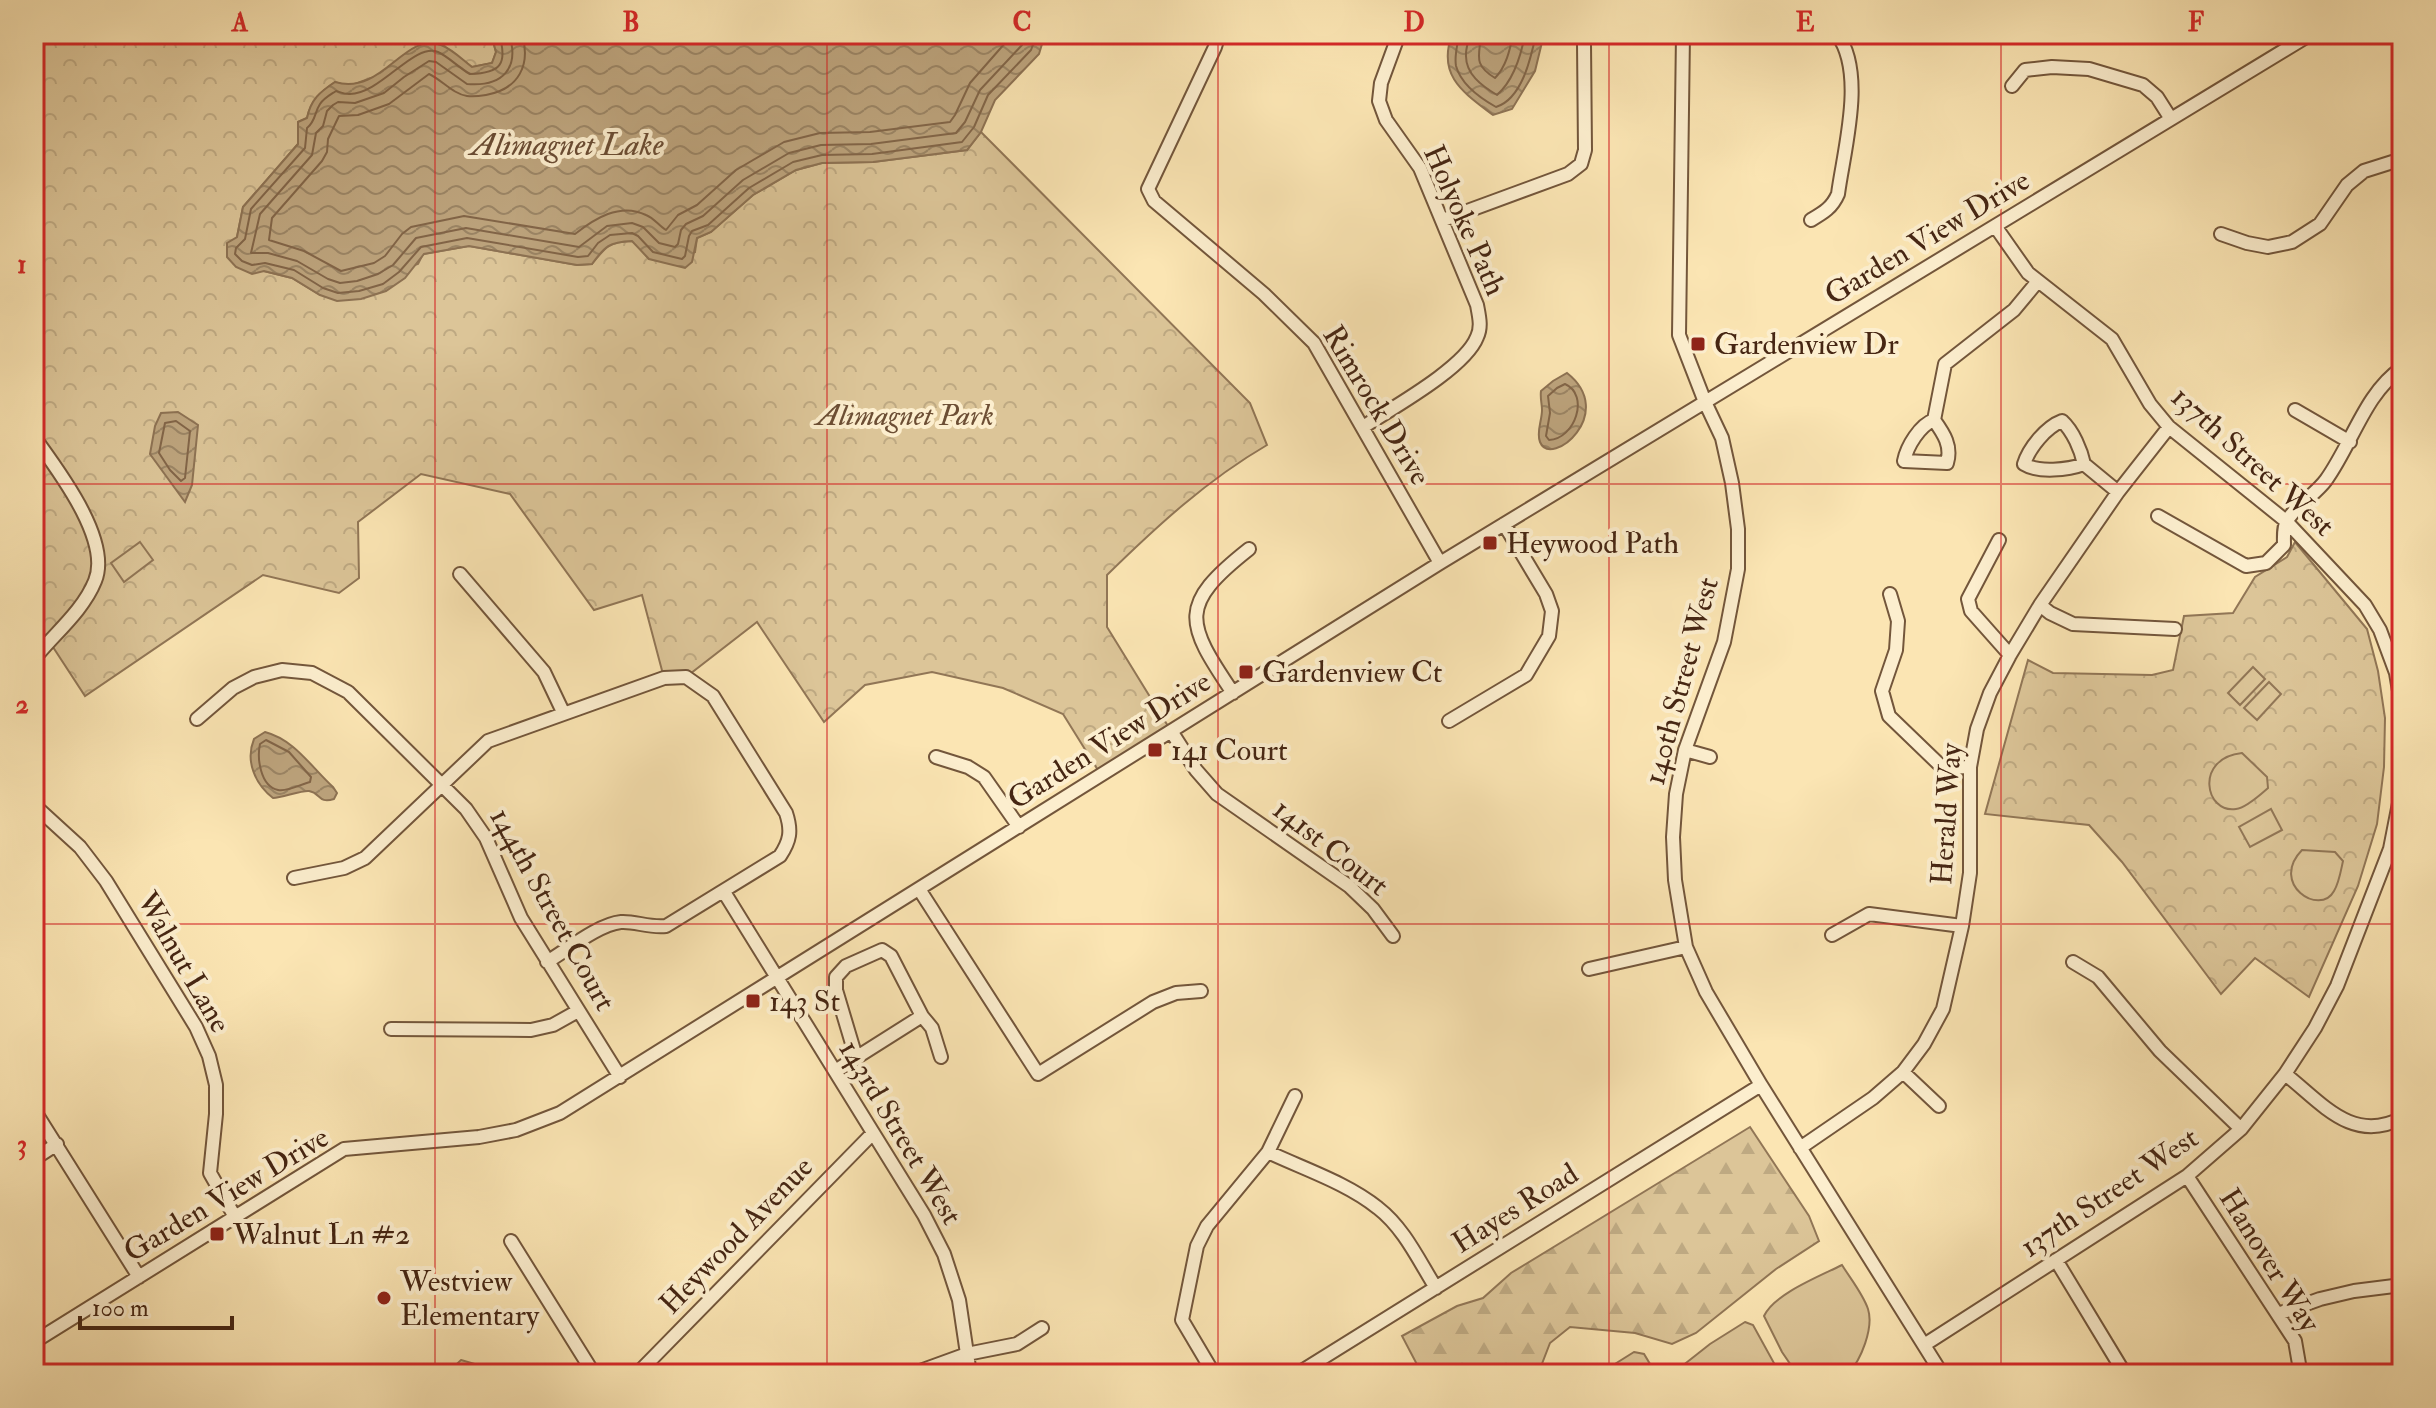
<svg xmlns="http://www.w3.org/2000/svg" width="2436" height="1408" font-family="'IM FELL Double Pica',serif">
  <defs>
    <pattern id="forest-firs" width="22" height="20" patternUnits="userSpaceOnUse" patternTransform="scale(2)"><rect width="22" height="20" fill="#dcc598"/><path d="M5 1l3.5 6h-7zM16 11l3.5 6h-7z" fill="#bea982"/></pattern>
    <pattern id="park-crowns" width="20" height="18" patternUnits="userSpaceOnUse" patternTransform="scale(2)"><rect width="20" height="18" fill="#dcc598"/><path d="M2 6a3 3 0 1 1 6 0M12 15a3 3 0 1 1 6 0" fill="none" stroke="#bea982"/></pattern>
    <pattern id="water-waves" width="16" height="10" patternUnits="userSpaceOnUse" patternTransform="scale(2)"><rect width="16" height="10" fill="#bda47d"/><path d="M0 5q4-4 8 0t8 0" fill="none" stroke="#9b8565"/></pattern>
  </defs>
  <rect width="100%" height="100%" fill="#fbe5b3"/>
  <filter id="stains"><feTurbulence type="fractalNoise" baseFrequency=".0025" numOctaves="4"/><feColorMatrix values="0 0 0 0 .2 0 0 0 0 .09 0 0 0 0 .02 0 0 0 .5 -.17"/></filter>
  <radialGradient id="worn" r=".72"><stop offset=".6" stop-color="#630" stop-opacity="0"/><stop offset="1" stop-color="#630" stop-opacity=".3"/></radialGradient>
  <path fill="url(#forest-firs)" stroke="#917656" stroke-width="2" d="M1750 1127 1809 1216 1819 1241 1776 1269 1696 1333 1672 1344 1635 1333 1570 1327 1550 1343 1538 1374H1422L1402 1336 1457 1306 1483 1298 1511 1273Z"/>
  <path fill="url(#park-crowns)" stroke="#917656" stroke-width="2" d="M34 34H491L496 52 492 63 472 67 444 46 400 58 377 76 349 86 335 82C320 92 311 100 307 118L298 122V144L243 207 237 237 264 271 292 278 320 295 418 264 423 254 469 246 577 265 592 264C606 246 609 242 633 241L649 259 695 252 697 238 711 232 753 195 796 170 822 163 873 162 967 150 981 132 1250 403 1267 445C1207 480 1157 526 1107 575V627L1171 731 1101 775 1063 714 1003 688 932 672 865 685 824 722 757 622 686 677 664 678 642 595 594 610 510 494 421 474 358 522 359 578 339 593 263 575 85 696 34 618Z
    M2295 542 2367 629 2378 671 2385 718 2384 767 2377 824 2358 886 2309 997 2255 958 2221 994 2122 862 2089 825 1985 814 2028 660 2053 673 2152 675 2173 670 2184 616 2233 613 2255 577 2287 557Z"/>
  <path fill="#dcc598" stroke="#917656" stroke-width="2" d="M140 542 153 560 124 582 111 563Z
    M2253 667 2265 679 2240 705 2228 693Z
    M2269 682 2281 694 2257 720 2244 708Z
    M2242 753 2267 777 2268 788C2260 795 2246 808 2236 809 2205 814 2194 758 2242 753Z
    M2271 809 2282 830 2250 847 2239 827Z
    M2302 850 2335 852 2343 861C2341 870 2339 883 2334 891 2320 917 2269 884 2302 850Z
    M1842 1265C1850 1278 1863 1294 1868 1309 1874 1328 1861 1360 1848 1374H1797L1782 1352 1764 1316C1774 1294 1820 1276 1842 1265Z
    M1745 1322 1753 1325 1780 1374H1672L1710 1344Z
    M1634 1352 1644 1354 1656 1374H1599Z
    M461 1360 475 1364 478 1374H446Z"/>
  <path fill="url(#water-waves)" stroke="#8d7253" stroke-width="2" d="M491 34H1045L1039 54 995 100 981 132 967 150 873 162 822 163 796 170 753 195 711 232 697 238 692 262 685 268 649 259 632 241C609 242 605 246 592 264L577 265 469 246 424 254 405 278 386 291 361 299 337 301 320 295 292 278 264 271 252 274 236 267 227 257V243L237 237 243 207 298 144V122L307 118C311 99 320 92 335 82 383 96 404 31 441 45 452 49 463 60 472 67L492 63 496 52Z
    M1452 34H1544L1535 71 1512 109 1493 115C1463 92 1437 76 1452 34Z
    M1567 373C1618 413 1551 469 1540 442 1536 432 1542 421 1542 410 1542 404 1540 398 1541 391L1553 381Z
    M178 412 198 425 192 485 185 502 150 454 155 426 161 413Z
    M265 732C295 740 311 767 333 787L337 793 334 799C318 804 321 793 309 791 303 790 283 797 273 798 255 784 245 761 254 739Z"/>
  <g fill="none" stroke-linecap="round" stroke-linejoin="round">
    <path stroke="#826548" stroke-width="2" d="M499 34C508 64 501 73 470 74 459 68 449 57 438 52 414 42 380 95 349 94 344 94 340 92 336 91 330 95 324 98 320 104 314 113 316 121 307 128L305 148 251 209 245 239 236 248 235 254 242 261 252 265 265 263 294 270 323 288 338 293 359 291 383 284 399 272 421 247 467 238 578 257 588 256 598 243 610 235 632 233 638 236 653 252 682 259 685 256 689 236 692 231 708 225 749 188 793 162 822 155 872 154 962 142 974 127 988 95 1031 50 1037 34
      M509 34C520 68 503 87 467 84L436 62 429 61 404 77 384 93 355 103 338 102 333 105 327 111 323 126 316 133 312 155 260 214 251 253H268L297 261 328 279 340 283 357 281 378 274 393 265 416 238 466 228 579 247 607 226 632 223 643 227 659 243 675 247 678 244 681 230 686 224 703 216 743 180 789 153 821 145 871 144 956 133 965 122 980 90 1022 45 1026 34
      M522 34C531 65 519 89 486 95 480 96 474 97 467 96 453 94 442 80 429 74L389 104 358 115 339 116 328 139 327 152 322 161 272 218 269 240 304 251 341 271 374 263 385 256 402 234 411 227 464 216 575 234C594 219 620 202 646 215 654 218 659 226 666 230L678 215 697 205 736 170 784 142 820 133 870 132 950 122 955 115 970 83 1013 34
      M1459 34C1458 44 1454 55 1456 66 1461 84 1480 98 1496 107 1522 99 1531 58 1536 34
      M1469 34C1469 41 1466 47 1466 54 1465 74 1482 86 1497 95 1514 80 1521 56 1525 34
      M1481 34C1480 55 1472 64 1495 78 1506 67 1510 50 1513 34
      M1565 384C1590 395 1575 439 1549 440L1546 436 1550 413 1548 396 1557 388Z
      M176 421 190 431 185 478 181 481 170 470 159 453 165 423Z
      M266 740 289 752 311 777 310 782C301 784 288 792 278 790 260 786 257 758 260 744Z"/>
    <g stroke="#73563b" stroke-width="16">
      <path id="minor" d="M1219 34 1215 47 1148 189 1154 201 1264 294 1314 343 1440 563
        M1683 34 1679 335 1705 402 1722 438 1732 483 1738 529V569L1724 642 1685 750 1676 794 1673 837 1675 880 1686 947 1706 992 1761 1085 1942 1374
        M2012 86 2025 70 2052 67 2089 69 2143 85 2157 97 2171 119
        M1443 220 1568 174 1581 164 1585 150 1584 43 1580 34
        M1811 220C1823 213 1832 208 1838 194 1844 149 1866 73 1837 34
        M1995 226 2028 273 2112 339 2150 404 2169 427 2286 521 2365 605 2380 630 2396 673 2400 697 2402 772
        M2221 234 2247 243 2268 247 2292 242 2320 224 2347 185 2364 171 2402 159
        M2295 410 2350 442
        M1934 420C1920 425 1907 446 1904 461L1947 463C1952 446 1944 434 1934 420L1945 364 2014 310 2038 281
        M1363 427C1392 408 1465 368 1477 337 1482 327 1479 316 1477 305L1420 168 1386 120 1379 101 1381 83 1399 34
        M34 437C57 469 112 540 95 581 83 611 54 634 34 659
        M2084 464C2068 470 2038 473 2024 464 2029 448 2046 427 2062 421 2073 431 2081 450 2084 464L2118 492
        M2158 516 2246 566 2266 563 2284 545C2284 538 2283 527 2287 521 2294 507 2316 494 2326 480 2352 444 2365 393 2402 368
        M1999 540 1968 599 1971 611 2010 655
        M460 574 544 672 563 712
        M1890 594 1898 621 1896 650 1882 691 1889 716 1943 768 1970 767
        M2040 605 2050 613 2073 624 2175 629
        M1233 693C1185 622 1178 605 1249 549
        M197 719 233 688 254 677 282 670 312 673 348 692 466 809 486 838 521 918 620 1077
        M1449 721 1526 675 1549 636 1552 611 1546 594 1504 524
        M1171 731 1196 770 1217 794 1349 886 1373 909 1393 936
        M1685 750 1710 757
        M936 757 968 767 984 777 1019 827
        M34 805 80 847 106 881 196 1027 209 1056 216 1085V1114L210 1173 235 1217
        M294 878 344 868 365 858 488 741 664 678 686 677 713 696 786 813C792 831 790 841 780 856L666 926C649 928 635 921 621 922 599 924 567 950 547 962
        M919 889 1038 1074 1153 1002 1176 993 1201 991
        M724 892 924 1215 944 1254 959 1300 970 1374
        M1832 935 1869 914 1962 926
        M2073 962 2098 977 2160 1051 2241 1129
        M1589 969 1686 947
        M391 1029 531 1030 553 1025 578 1011
        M856 1057 836 990V977L846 966 882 950 891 956 922 1016 932 1028 941 1057
        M835 1071 922 1016
        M1903 1072 1939 1106
        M2285 1074C2322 1103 2352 1144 2402 1118
        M34 1110 139 1277
        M1800 1148 1873 1098 1903 1072 1924 1044 1943 1009 1962 926 1970 873V767L1977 729 1990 693 2010 655 2040 605 2118 492 2169 427
        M1268 1152C1304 1169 1347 1183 1378 1208 1404 1228 1419 1261 1436 1288
        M34 1159 57 1144
        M2187 1176 2295 1341 2299 1364 2297 1374
        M511 1241 594 1374
        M2056 1260 2125 1374
        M2278 1314 2320 1299 2354 1291 2402 1285
        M34 1342 344 1149 479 1137 516 1130 560 1113 1440 563 2311 34
        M1924 1345 2187 1176 2241 1129 2285 1074 2315 1028 2337 986 2390 849 2402 788
        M637 1374 873 1133
        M912 1374 967 1354 1017 1344 1042 1328
        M1214 1374 1182 1320 1197 1246 1207 1226 1268 1152 1295 1096
        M1297 1374 1761 1085"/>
    </g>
    <use href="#minor" stroke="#fceece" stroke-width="12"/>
  </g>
  <path fill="none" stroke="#d62828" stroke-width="2" stroke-opacity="0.55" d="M435 34V1374M827 34V1374M1218 34V1374M1609 34V1374M2001 34V1374M34 484H2402M34 924H2402"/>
  <g fill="#8f2418" stroke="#fceece" stroke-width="3">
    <rect x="1690" y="336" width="16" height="16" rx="4"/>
    <rect x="1482" y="535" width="16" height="16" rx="4"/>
    <rect x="1238" y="664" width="16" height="16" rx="4"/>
    <rect x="1147" y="742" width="16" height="16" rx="4"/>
    <rect x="745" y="993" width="16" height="16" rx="4"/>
    <rect x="209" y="1226" width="16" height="16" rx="4"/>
    <circle cx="384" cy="1298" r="8"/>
  </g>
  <g text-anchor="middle" stroke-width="8" stroke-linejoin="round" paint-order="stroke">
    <g font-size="30" fill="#462613" stroke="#fceece">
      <text transform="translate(1465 220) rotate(66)" y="10">Holyoke Path</text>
      <text transform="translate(1927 237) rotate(-31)" y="10">Garden View Drive</text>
      <text transform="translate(1377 405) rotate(59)" y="10">Rimrock Drive</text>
      <text transform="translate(2253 461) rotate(42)" y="10">137th Street West</text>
      <text transform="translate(1681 681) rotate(-75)" y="10">140th Street West</text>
      <text transform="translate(1109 740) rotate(-32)" y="10">Garden View Drive</text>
      <text transform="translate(1946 814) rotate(-86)" y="10">Herald Way</text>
      <text transform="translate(1331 847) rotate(38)" y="10">141st Court</text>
      <text transform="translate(553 909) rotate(61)" y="10">144th Street Court</text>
      <text transform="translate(184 962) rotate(60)" y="10">Walnut Lane</text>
      <text transform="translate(901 1132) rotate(59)" y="10">143rd Street West</text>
      <text transform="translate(2109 1192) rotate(-34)" y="10">137th Street West</text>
      <text transform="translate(226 1194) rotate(-31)" y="10">Garden View Drive</text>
      <text transform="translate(1515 1208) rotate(-32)" y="10">Hayes Road</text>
      <text transform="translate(736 1235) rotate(-46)" y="10">Heywood Avenue</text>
      <text transform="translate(2270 1260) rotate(58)" y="10">Hanover Way</text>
    </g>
    <g font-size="30" fill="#462613" stroke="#fceece" text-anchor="start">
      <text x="1714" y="354">Gardenview Dr</text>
      <text x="1506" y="553">Heywood Path</text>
      <text x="1262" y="682">Gardenview Ct</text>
      <text x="1171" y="760">141 Court</text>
      <text x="769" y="1011">143 St</text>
      <text x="233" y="1244">Walnut Ln #2</text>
      <text x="400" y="1291">Westview<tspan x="400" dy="34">Elementary</tspan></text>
    </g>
    <g font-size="30" font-style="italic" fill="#6c4e34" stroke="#fceece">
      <text x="905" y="425">Alimagnet Park</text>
    </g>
    <g font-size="32" font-style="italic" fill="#6a4c33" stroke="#fceece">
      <text x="567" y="155">Alimagnet Lake</text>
    </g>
  </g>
  <rect width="2436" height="1408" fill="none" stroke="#fbe5b3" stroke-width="88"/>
  <path d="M80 1316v12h152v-12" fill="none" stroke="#462613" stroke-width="4"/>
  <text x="92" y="1316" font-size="24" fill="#462613" stroke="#fceece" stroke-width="6" paint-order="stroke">100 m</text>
  <rect x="44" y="44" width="2348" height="1320" fill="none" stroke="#d62828" stroke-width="3"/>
  <g font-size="26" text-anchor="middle" font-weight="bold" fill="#d62828">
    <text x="240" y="31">A</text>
    <text x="631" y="31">B</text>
    <text x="1022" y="31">C</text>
    <text x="1414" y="31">D</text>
    <text x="1805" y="31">E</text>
    <text x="2196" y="31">F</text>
    <text x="22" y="273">1</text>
    <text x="22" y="713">2</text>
    <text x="22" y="1153">3</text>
  </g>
  <rect width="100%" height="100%" filter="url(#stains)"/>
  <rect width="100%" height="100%" fill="url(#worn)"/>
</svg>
